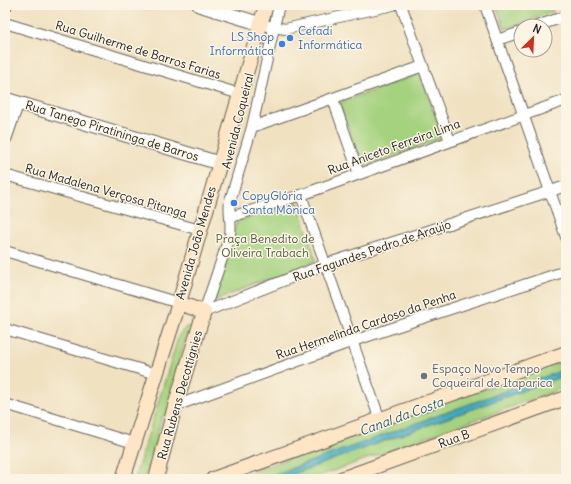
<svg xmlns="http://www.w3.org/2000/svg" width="571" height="484" font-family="Delius,sans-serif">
  <rect width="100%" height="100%" fill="#fcf5e5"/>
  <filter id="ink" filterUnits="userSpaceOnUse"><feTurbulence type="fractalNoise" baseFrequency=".025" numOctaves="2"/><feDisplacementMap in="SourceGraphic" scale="8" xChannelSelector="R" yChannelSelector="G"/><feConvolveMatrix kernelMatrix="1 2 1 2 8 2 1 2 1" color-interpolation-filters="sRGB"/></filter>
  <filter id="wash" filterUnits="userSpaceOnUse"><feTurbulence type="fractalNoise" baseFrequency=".012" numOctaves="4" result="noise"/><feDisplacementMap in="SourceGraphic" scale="16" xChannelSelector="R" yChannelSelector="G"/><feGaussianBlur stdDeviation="0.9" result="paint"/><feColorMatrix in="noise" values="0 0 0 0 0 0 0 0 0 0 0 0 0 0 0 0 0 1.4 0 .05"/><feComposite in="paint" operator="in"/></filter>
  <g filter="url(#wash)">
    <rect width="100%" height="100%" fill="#f0e1c1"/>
    <path fill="#f7cfd1" d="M492 5H566V8L504 29 500 27Z"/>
    <path fill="#a5d27f" stroke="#60774e" d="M496 5H551L553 12 505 29Z
      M418 74 420 75 443 136 442 138 363 167 339 103Z
      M298 202 316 261 213 301 237 221Z
      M193 326 191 335 187 334 171 389 174 391 166 416 163 415 144 479H135L136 474 179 335 186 327Z
      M566 360V369L262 479H231Z
      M566 375V387L311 479H280Z"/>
    <path fill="#3da9bd" stroke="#2c626c" d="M566 369V375L280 479H262Z"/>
  </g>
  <g filter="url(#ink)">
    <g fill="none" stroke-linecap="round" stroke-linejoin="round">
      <g stroke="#666156" stroke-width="12">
        <path id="minor" d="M401 5 450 141
          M485 5 566 237
          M5 23 240 94
          M268 26 285 29 393 5
          M537 26 566 16
          M497 40 521 32
          M333 99 359 174
          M252 127 423 66
          M5 175 200 230
          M301 195 380 420
          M231 217 301 195 566 100
          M5 251 179 303
          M204 312 326 264 566 186
          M204 312 230 235C232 222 228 212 230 201L252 127 279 5
          M5 329 156 374
          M5 404 134 443
          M175 406 353 341 566 271"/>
      </g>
      <g stroke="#666156" stroke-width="15">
        <path id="tertiary" d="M199 5 261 24
          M5 6V5
          M5 99 219 163
          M5 138 17 103"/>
      </g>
      <g stroke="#666156" stroke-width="16">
        <path id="secondary" d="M123 479 179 303 266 5
          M156 479 175 406 204 312 179 303
          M213 479 566 353
          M341 479 566 398"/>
      </g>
      <use href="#minor" stroke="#fff" stroke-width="10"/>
      <use href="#tertiary" stroke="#fff" stroke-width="13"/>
      <use href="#secondary" stroke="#fde5c5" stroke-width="14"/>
    </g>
  </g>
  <g fill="#3f7fe0" stroke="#fcf5e5" stroke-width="1.5">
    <circle cx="290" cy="38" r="4"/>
    <circle cx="282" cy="44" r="4"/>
    <circle cx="234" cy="203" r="4"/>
  </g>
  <circle fill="#6b7280" stroke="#fcf5e5" stroke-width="1.5" cx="424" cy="376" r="4"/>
  <g text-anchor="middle" stroke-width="3" stroke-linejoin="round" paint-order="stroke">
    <g font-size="12" fill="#366cbe" stroke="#fcf5e5" text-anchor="start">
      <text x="298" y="35">Cefadi<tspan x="298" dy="14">Informática</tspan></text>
      <text x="274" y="41" text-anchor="end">LS Shop<tspan x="274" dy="14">Informática</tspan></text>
      <text x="242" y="200">CopyGlória<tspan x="242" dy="14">Santa Mônica</tspan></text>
    </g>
    <g font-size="12" fill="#1c1c1c" stroke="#fcf5e5">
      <text transform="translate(138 50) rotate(17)" y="4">Rua Guilherme de Barros Farias</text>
      <text transform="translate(238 121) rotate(-76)" y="4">Avenida Coqueiral</text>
      <text transform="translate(112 131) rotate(17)" y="4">Rua Tanego Piratininga de Barros</text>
      <text transform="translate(394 147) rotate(-20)" y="4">Rua Aniceto Ferreira Lima</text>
      <text transform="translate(106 191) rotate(16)" y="4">Rua Madalena Verçosa Pitanga</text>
      <text transform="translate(196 243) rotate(-74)" y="4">Avenida João Mendes</text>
      <text transform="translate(372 251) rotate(-19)" y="4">Rua Fagundes Pedro de Araújo</text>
      <text transform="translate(366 325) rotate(-19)" y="4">Rua Hermelinda Cardoso da Penha</text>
      <text transform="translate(180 395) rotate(-74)" y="4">Rua Rubens Decottignies</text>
      <text transform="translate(454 439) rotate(-20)" y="4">Rua B</text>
    </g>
    <g font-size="12" fill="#4c5c3f" stroke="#fcf5e5">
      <text x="265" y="243">Praça Benedito de<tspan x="265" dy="14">Oliveira Trabach</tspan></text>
    </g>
    <g font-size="12" fill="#5b616d" stroke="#fcf5e5" text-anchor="start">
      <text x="432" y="373">Espaço Novo Tempo<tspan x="432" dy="14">Coqueiral de Itaparica</tspan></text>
    </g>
    <g font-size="13" font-style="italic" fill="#2b5b64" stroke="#fcf5e5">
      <text transform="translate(401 416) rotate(-20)" y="5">Canal da Costa</text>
    </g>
  </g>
  <rect width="571" height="484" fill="none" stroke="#fcf5e5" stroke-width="20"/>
  <g transform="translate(533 38) rotate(24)"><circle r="19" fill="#fcf5e5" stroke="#a29e95"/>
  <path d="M0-3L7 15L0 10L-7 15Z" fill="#c8321e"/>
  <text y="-6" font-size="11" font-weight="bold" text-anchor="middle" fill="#1c1c1c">N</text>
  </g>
</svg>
